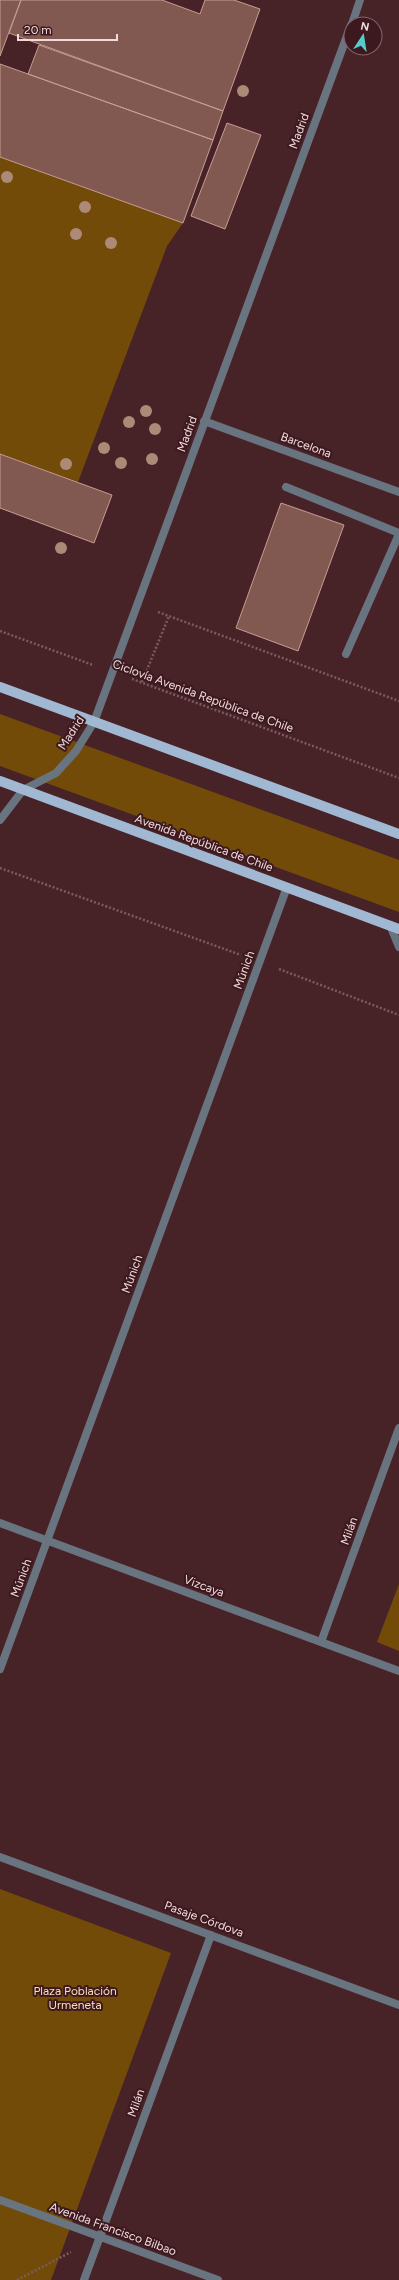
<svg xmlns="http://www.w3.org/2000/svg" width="399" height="2280" font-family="Figtree,sans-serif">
  <rect width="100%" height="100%" fill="#472328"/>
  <path fill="#734b09" d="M0 157 183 223 167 246 78 482 0 454Z
    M0 714 399 860V912L0 766Z
    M399 1584V1651L377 1642Z
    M0 1889 171 1953 51 2280H0Z"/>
  <path fill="#815951" stroke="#c89c92" d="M0 0H21L0 56Z
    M21 0H162L200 14 205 0H234L260 9 223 111 9 33Z
    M39 45 223 111 213 140 28 74Z
    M0 64 213 140 183 223 0 157Z
    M227 123 261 135 225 229 191 216Z
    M0 454 112 495 94 543 0 508Z
    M281 503 344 525 298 651 236 628Z"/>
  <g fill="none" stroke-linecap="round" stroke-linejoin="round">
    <path stroke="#7c5b5f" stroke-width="2.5" stroke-dasharray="2 2" stroke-linecap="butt" d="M158 612 399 701
      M0 631 93 665
      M132 679 399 778
      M142 682 169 616
      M0 868 241 955
      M279 969 399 1015
      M17 2280 71 2252"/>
    <path stroke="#697481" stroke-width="8" d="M286 487 399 533
      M346 654 399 534
      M390 925 399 947"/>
    <path stroke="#697481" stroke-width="8" d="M352 24 360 0
      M204 421 399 492
      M0 820 23 790 56 773 76 751 94 722 351 25
      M0 1523 399 1671
      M321 1642 399 1428
      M0 1669 287 887
      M0 1857 399 2005
      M0 2200 218 2280
      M84 2280 211 1935"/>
    <path stroke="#a1b8d3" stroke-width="10" d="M0 687 399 834
      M0 781 399 929"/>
  </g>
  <g fill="#ac8a77">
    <circle cx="243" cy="91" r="6"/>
    <circle cx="7" cy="177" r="6"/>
    <circle cx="85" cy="207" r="6"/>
    <circle cx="76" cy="234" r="6"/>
    <circle cx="111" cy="243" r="6"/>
    <circle cx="146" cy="411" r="6"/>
    <circle cx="129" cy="422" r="6"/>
    <circle cx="155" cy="429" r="6"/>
    <circle cx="104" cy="448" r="6"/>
    <circle cx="152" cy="459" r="6"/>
    <circle cx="121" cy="463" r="6"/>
    <circle cx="66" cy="464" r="6"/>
    <circle cx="61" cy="548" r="6"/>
  </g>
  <g text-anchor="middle" stroke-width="4" stroke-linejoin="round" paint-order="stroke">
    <g font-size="12" fill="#f2dadc" stroke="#3c191f">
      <text transform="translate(299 131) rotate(-70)" y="4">Madrid</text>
      <text transform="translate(187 434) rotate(-70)" y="4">Madrid</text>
      <text transform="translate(306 445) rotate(20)" y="4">Barcelona</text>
      <text transform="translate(203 696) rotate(20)" y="4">Ciclovía Avenida República de Chile</text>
      <text transform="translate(71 733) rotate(-57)" y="4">Madrid</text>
      <text transform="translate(204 843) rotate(20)" y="4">Avenida República de Chile</text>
      <text transform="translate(244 970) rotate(-70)" y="4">Múnich</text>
      <text transform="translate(132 1274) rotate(-70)" y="4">Múnich</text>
      <text transform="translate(349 1531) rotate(-70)" y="4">Milán</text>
      <text transform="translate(21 1578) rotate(-70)" y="4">Múnich</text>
      <text transform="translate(204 1586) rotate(20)" y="4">Vizcaya</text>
      <text transform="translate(204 1919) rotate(20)" y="4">Pasaje Córdova</text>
      <text transform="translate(136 2103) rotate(-70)" y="4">Milán</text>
      <text transform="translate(113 2229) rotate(20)" y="4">Avenida Francisco Bilbao</text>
    </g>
    <g font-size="12" fill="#ffdeb7" stroke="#3c191f">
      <text x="75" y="1995">Plaza Población<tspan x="75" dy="14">Urmeneta</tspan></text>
    </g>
  </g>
  <g transform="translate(363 36) rotate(12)"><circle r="19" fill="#3c191f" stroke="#85666b"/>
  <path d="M0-3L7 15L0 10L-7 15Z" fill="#53cdc9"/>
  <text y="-6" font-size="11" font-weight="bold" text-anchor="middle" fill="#f2dadc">N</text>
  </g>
  <path d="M18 34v6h99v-6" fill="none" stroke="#f2dadc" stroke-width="2"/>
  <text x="24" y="34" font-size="12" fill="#f2dadc" stroke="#3c191f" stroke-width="3" paint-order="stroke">20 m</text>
</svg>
